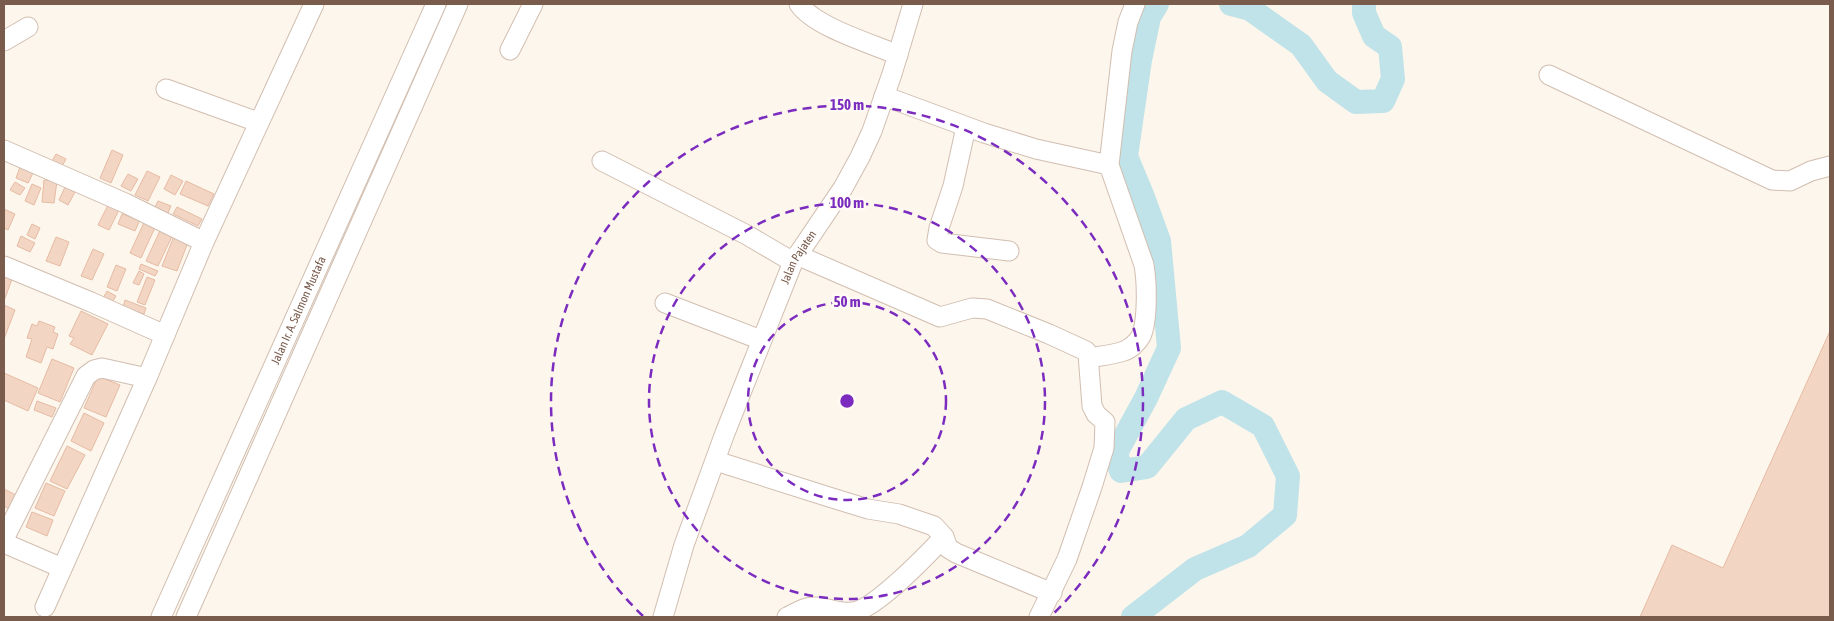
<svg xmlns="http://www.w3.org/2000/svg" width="1834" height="621" font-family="'Asap Condensed',sans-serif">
  <rect width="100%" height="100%" fill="#fdf6ec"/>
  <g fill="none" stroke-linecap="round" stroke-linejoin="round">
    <path stroke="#bfe3e8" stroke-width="24" d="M1231 4 1250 9 1301 45 1327 81 1356 102 1383 101 1393 79 1390 47 1374 36 1364 13V4
      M1133 617 1195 569 1248 546 1285 515 1288 476 1263 426 1222 402 1186 419 1147 467 1121 471 1116 453 1146 398 1169 348 1159 241 1143 197 1126 156 1140 60 1149 17 1157 4"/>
  </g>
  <path fill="#f3d5c3" stroke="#e6bba3" d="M112 150 123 155 111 183 100 178Z
    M56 154 66 159 61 168 51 163Z
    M20 167 33 173 28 183 16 178Z
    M147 171 160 177 148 201 135 195Z
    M128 174 138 179 131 191 121 186Z
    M171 175 183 181 175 195 164 189Z
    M44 180 57 181 54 203 42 202Z
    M186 181 214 194 208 206 180 194Z
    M15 182 25 188 20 195 10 190Z
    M32 184 41 188 34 205 25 201Z
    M65 187 75 192 68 205 59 200Z
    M158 201 171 206 167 215 154 209Z
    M109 203 120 208 109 230 98 225Z
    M177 207 202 219 198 226 173 214Z
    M4 209 15 214 8 230 4 228Z
    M122 214 140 220 135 231 118 224Z
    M147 216 158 221 141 258 130 253Z
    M32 224 40 228 35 239 27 235Z
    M163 224 175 230 158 266 146 261Z
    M176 231 190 237 177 271 162 266Z
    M21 236 35 243 30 252 17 246Z
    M56 237 69 242 60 266 46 261Z
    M93 249 104 254 92 280 81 276Z
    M141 264 158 271 155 276 139 269Z
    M116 265 126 269 117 291 107 287Z
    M139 271 144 274 139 285 133 283Z
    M4 276 12 279 4 301Z
    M147 277 155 280 145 305 137 302Z
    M107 291 116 296 111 304 102 300Z
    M125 300 146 308 144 314 123 307Z
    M4 305 15 310 4 339Z
    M81 311 108 324 92 355 70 344 74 338 69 336Z
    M39 321 55 327 53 332 58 334 53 349 47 347 41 363 26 357 32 339 27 338 32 324 37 326Z
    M1830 331V617H1640L1672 545 1723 568Z
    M52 359 74 368 60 402 38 393Z
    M4 373 38 388 28 411 4 400Z
    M98 376 120 385 106 417 84 408Z
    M37 401 56 408 52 417 34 410Z
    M84 413 104 423 91 451 71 441Z
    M67 446 85 455 67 489 50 481Z
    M46 483 65 491 54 516 35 508Z
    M4 489 16 495 9 509 4 506Z
    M32 512 53 520 47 536 26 527Z"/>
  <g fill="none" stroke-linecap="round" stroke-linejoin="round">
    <g stroke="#d1beb0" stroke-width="21">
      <g id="minor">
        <path d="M799 4C815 27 870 43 898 55"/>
        <path d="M4 41 28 27"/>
        <path d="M510 50 533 4"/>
        <path d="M1549 75 1772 180 1790 181 1811 171 1830 166"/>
        <path d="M166 89 258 122"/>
        <path d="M884 96 984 133 1036 149 1109 165"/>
        <path d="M966 127 953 186 939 228 937 240 942 243 1009 251"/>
        <path d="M4 150 125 203 204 242"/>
        <path d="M602 161 747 235 793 262"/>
        <path d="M797 255 940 317 972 308 987 309 1049 334 1086 351 1088 354 1092 406 1096 414 1105 422 1104 448 1092 487 1067 559 1039 617"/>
        <path d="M4 266 91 302 165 335"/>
        <path d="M665 303 761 340"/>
        <path d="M1089 358C1100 356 1113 355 1124 351 1130 349 1138 342 1141 336 1148 321 1147 282 1144 265L1109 165 1122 51 1128 22 1135 4"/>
        <path d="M716 461 829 497 868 509 899 514 934 526 944 537 948 548 956 553 1052 593"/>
        <path d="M4 539 86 376 94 370 102 368 147 378"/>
        <path d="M4 543 62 568"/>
        <path d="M45 607 147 378 204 242 314 4"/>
        <path id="s1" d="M161 617 436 4"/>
        <path d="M186 617 458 4"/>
        <path id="s2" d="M663 617 684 545 725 433 793 262 843 188 860 157 872 131 892 74 913 4"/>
        <path d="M787 617C796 613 805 606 816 607 829 608 840 614 853 612 874 610 928 554 944 537"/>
      </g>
    </g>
    <use href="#minor" stroke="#fff" stroke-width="19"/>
  </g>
  <g fill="none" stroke="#7b2cbf" stroke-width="2.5" stroke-dasharray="9 6">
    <circle cx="847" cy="401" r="99"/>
    <circle cx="847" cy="401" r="198"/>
    <path d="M643 616A296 296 0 1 1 1051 616"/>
  </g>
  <g text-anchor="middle" stroke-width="5" stroke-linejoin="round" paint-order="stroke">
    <g font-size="12" fill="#7a5c4d" stroke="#fffaf3">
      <text dy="4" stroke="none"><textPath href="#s2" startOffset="385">Jalan Pajaten</textPath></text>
      <text dy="4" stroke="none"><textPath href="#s1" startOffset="336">Jalan Ir. A. Salmon Mustafa</textPath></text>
    </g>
  </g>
  <circle cx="847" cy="401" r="8" fill="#7b2cbf" stroke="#fffaf3" stroke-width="2.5"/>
  <g font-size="15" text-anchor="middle" font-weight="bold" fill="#7b2cbf" stroke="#fffaf3" stroke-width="5" stroke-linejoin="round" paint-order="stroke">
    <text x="847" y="110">150 m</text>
    <text x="847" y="208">100 m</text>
    <text x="847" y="307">50 m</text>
  </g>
  <rect width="1834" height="621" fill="none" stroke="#7a5c4d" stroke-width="10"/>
</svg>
